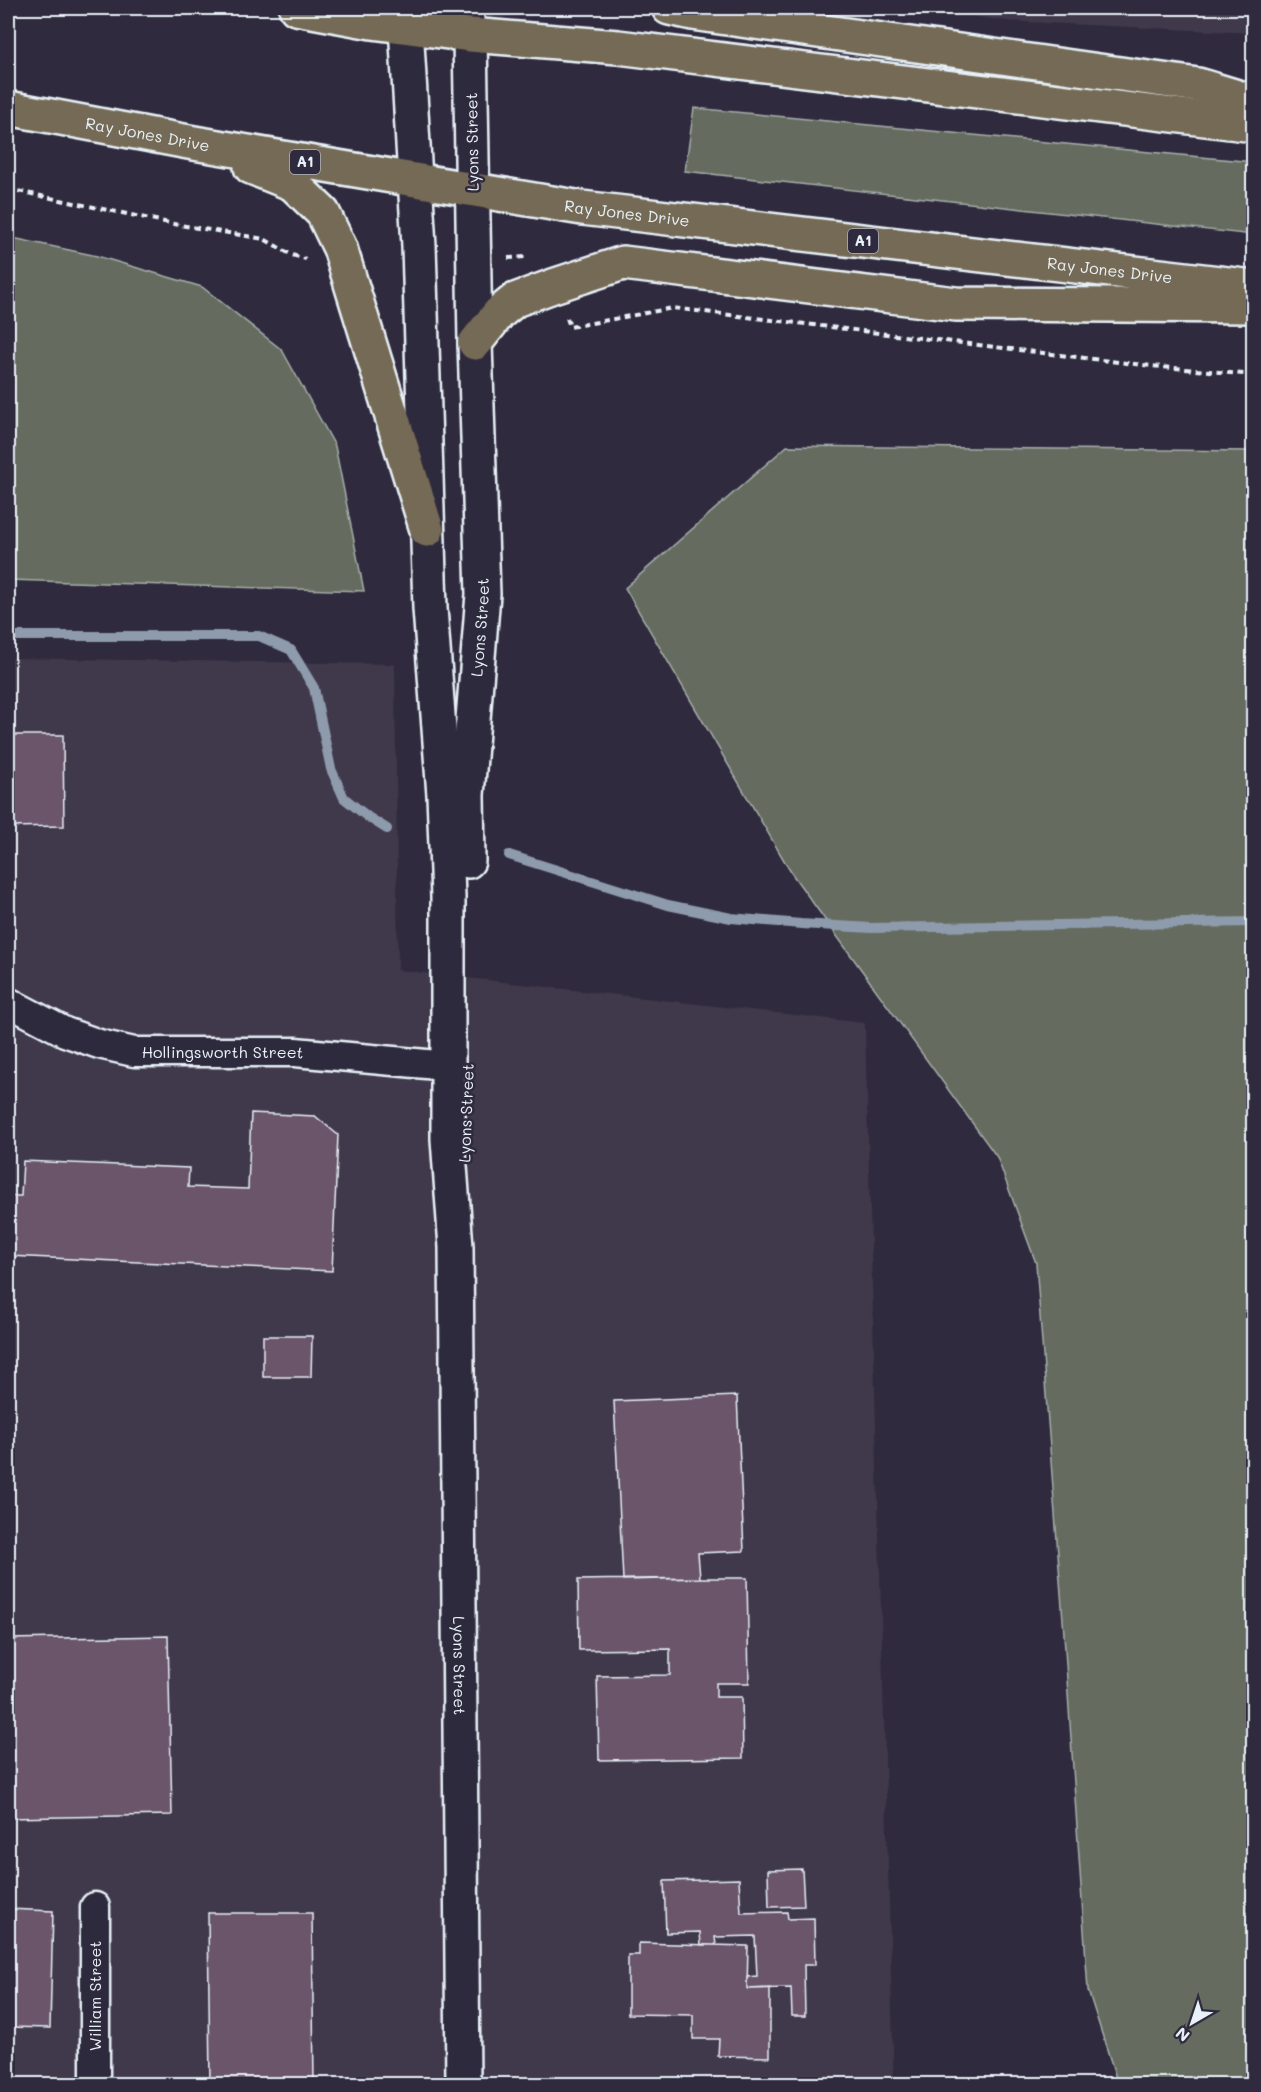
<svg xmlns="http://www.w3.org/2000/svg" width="1261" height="2092" font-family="Mali,sans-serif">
  <rect width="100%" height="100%" fill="#2f2a3d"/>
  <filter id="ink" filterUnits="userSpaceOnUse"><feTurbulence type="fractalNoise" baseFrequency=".0167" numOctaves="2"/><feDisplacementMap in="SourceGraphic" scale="12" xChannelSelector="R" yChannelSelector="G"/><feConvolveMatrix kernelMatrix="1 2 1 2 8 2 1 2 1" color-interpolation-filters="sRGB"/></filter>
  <g filter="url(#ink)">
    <path fill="#41374b" d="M919 8H1253V33L1005 21Z
      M8 658 395 664 398 970 865 1023 894 2084H8Z"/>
    <path fill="#656c5f" stroke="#a6aeac" stroke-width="1.5" d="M694 108 1253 162V235L685 171Z
      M8 237 97 256 202 287 282 350 335 446 364 591 8 580Z
      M787 446 1253 451V2084H1118L1088 1990 1063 1620 1036 1263 997 1157 792 874 625 588Z"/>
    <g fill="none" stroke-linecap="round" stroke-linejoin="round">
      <path stroke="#8d9bad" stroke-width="10" d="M8 636H259L291 650 314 688 331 769 344 798 368 817 387 829
        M509 855 668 905 731 918 801 924 872 928 1254 922"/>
    </g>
    <path fill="#6a556b" stroke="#e8f1f8" stroke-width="1.5" d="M8 735H63L64 826 8 827Z
      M251 1113 315 1116 338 1135 332 1271 8 1256V1196H21L23 1161 189 1168 188 1187 248 1189Z
      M263 1336H312L311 1377H263Z
      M737 1396 744 1551 698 1553 700 1578 623 1580 614 1401Z
      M700 1578H747L749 1683H716V1697H742L743 1758 599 1760 597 1676 670 1675V1649L579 1650 578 1580Z
      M168 1636 172 1815 8 1818V1639Z
      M802 1869 804 1906 769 1907 768 1870Z
      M739 1879 741 1913 787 1912 788 1919 814 1918 815 1965H804L805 2016H792L791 1988 747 1989V1977L757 1976 755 1936 715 1937 716 1945H701L700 1932 666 1933 664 1881Z
      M8 1909 53 1911 50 2028 8 2027Z
      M208 1913H312L314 2084H210Z
      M639 1943 748 1946 747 1989 770 1988V2057L718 2056 719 2039H693V2015L628 2014V1955H639Z"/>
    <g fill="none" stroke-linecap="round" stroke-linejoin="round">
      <g stroke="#e8f1f8" stroke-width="33">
        <g id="minor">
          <path d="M469 8 470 35"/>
          <path id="s1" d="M8 1002 65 1032 99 1044 134 1052H295L448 1066"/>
          <path d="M95 2084V1907"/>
        </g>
      </g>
      <g stroke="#e8f1f8" stroke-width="38">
        <g id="tertiary">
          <path id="s2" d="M406 26 419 246 430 608 444 795 448 897V1139L456 1247 463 2084"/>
          <path id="s3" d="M468 861 467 795 483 594 475 343 470 35"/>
        </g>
      </g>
      <g stroke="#e8f1f8" stroke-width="38">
        <g id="trunk">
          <path d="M296 8 372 22 470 35 618 47 1254 125"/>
          <path d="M669 8 692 13 1198 85 1254 102"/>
          <path id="s4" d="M8 108 194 143 582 208 1254 287"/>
          <path d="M251 167 293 184 323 213 340 248 427 530"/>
          <path d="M475 343 499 313 515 300 553 286 623 263 956 304 1254 306"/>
        </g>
      </g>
      <path stroke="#e8f1f8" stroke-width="4" stroke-dasharray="6 4.5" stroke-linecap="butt" d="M8 189 174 224 264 239 292 255 306 259
        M508 258 525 257
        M567 318 570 327 673 308 1151 366 1254 375"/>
      <use href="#minor" stroke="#2f2a3d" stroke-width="28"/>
      <use href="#tertiary" stroke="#2f2a3d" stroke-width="33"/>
      <use href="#trunk" stroke="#756a55" stroke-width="33"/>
    </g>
  </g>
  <g text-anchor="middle" stroke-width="5" stroke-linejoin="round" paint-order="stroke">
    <g fill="#2f2a3d" stroke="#b0b5c0" stroke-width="1.5">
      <rect x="290" y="150" width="30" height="24" rx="4.5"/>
      <rect x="848" y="229" width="30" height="24" rx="4.5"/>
    </g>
    <g font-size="15" font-weight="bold" fill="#e8f1f8">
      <text x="305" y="167">A1</text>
      <text x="863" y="246">A1</text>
    </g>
    <g font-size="16" fill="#e8f1f8" stroke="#2f2a3d">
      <text dy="6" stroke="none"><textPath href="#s4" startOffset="142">Ray Jones Drive</textPath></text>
      <text transform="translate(472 142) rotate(-91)" y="6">Lyons Street</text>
      <text dy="6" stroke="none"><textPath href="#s4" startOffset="628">Ray Jones Drive</textPath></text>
      <text dy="6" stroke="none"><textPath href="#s4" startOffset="1114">Ray Jones Drive</textPath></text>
      <text dy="6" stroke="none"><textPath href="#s3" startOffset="234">Lyons Street</textPath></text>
      <text dy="6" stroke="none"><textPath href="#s1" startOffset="225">Hollingsworth Street</textPath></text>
      <text transform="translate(466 1113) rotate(-88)" y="6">Lyons Street</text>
      <text dy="6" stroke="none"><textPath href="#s2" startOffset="1641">Lyons Street</textPath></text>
      <text transform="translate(95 1996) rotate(-90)" y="6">William Street</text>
    </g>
  </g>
  <rect width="1261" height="2092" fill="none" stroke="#2f2a3d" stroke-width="30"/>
  <rect x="15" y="15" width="1231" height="2062" fill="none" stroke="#e8f1f8" stroke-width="2" filter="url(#ink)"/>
  <g transform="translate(1192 2023) rotate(219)" stroke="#2f2a3d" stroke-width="4.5" paint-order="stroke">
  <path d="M0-4.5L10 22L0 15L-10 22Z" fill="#e8f1f8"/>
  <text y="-9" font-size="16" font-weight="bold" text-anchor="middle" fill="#e8f1f8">N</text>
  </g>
</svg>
